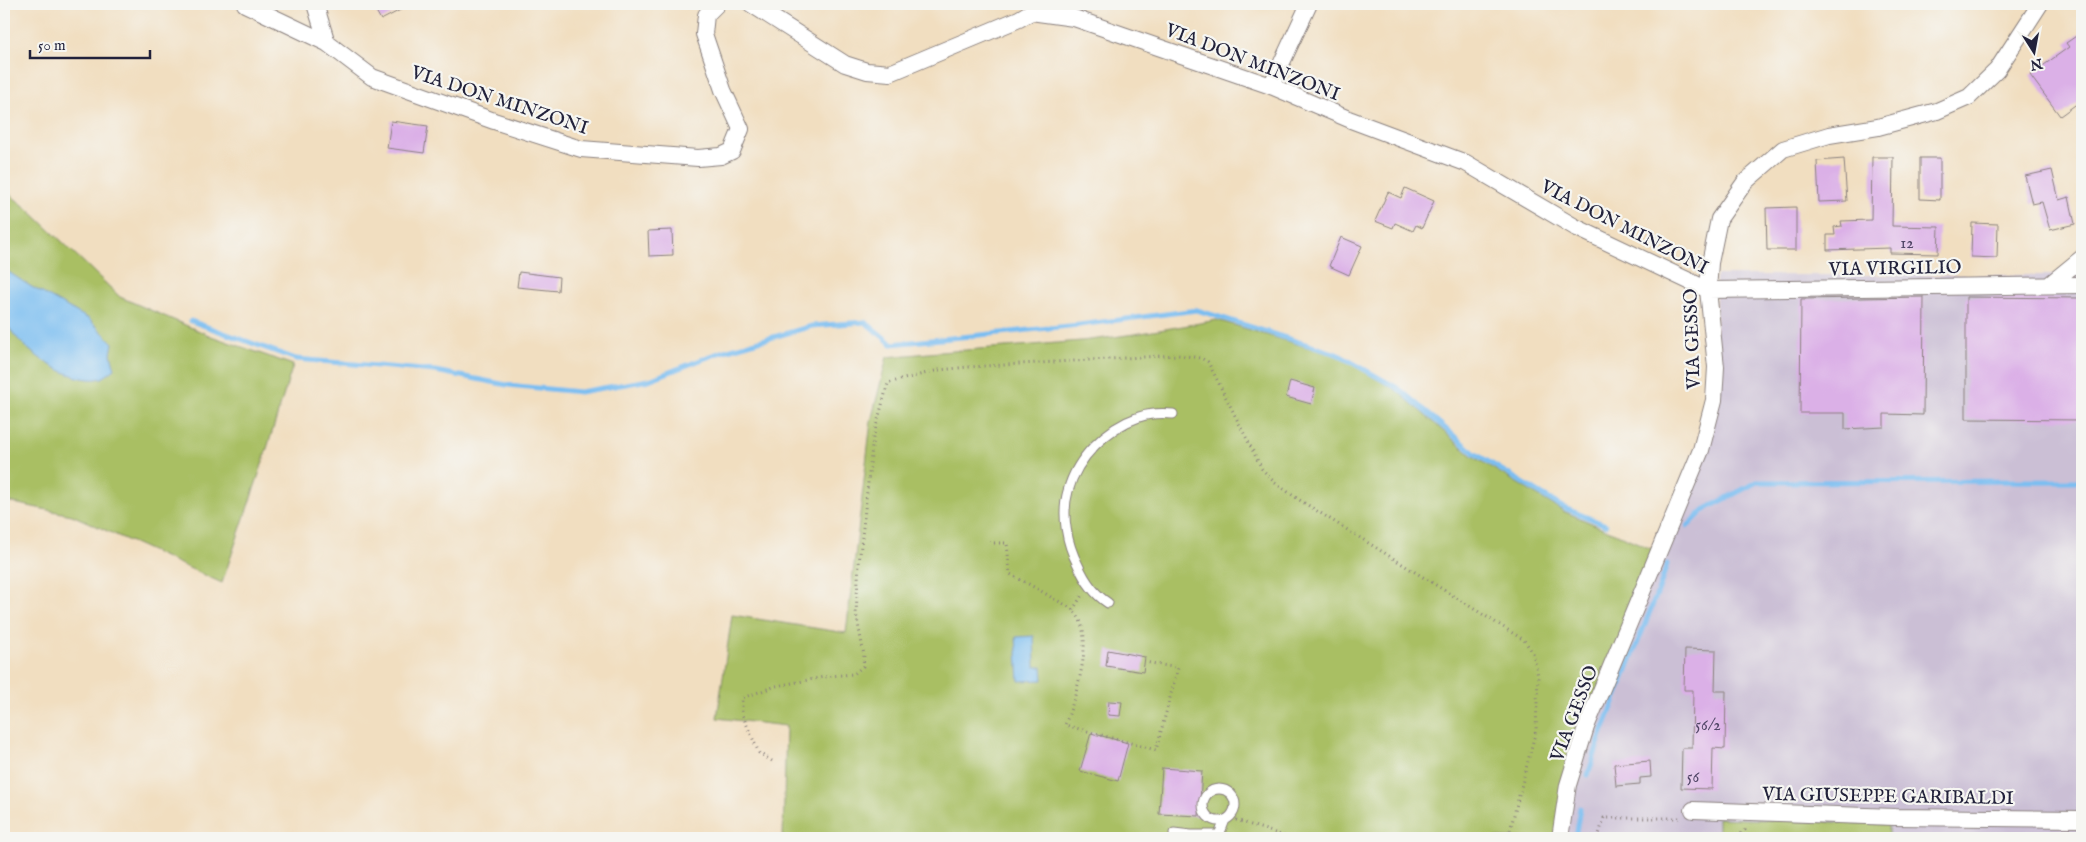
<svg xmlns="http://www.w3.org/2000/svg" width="2086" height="842" font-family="'IM FELL English',serif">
  <rect width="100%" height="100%" fill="#f6f6f2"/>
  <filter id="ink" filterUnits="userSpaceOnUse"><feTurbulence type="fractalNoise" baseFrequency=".02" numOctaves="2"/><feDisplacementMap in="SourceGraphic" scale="10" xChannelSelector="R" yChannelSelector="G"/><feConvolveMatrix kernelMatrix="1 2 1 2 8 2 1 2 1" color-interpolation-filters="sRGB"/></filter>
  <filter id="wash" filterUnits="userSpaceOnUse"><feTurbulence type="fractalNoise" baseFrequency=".0096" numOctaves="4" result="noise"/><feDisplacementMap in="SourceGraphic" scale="20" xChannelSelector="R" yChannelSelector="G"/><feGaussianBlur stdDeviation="1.12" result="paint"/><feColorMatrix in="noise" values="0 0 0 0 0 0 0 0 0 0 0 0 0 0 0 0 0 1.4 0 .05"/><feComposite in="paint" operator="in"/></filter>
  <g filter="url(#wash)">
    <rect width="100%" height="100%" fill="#f1dec0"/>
    <path fill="#cbbfd5" d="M1716 275H2082V838H1562L1566 795 1715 408Z"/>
    <path fill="#a9bf63" stroke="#66704f" d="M4 190 28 209 120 297 211 336 293 365 259 474 222 583 72 515 4 501Z
      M1217 320 1337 356 1396 390 1471 455 1563 511 1659 552 1583 737 1562 838H783L786 726 717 718 732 615 846 633 871 421 887 357C951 350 1016 347 1081 341 1127 336 1172 328 1217 320Z
      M1718 818 1888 824V838H1722L1718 829Z"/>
    <path fill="#7bbef1" stroke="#4e7096" d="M4 269 30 286 89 319 113 343 111 354 115 369C111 372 106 376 102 378 72 387 14 346 5 319 0 308 4 282 4 269Z
      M1034 636 1035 667H1042L1043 680 1019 681 1016 637Z"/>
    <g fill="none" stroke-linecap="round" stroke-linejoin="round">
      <path stroke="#7bbef1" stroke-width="5" d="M191 321 296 359 435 371 507 385 580 392 649 380 721 352 812 326 865 322 892 344 1079 325 1197 310 1337 354 1399 389 1474 453 1562 507 1606 525
        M1688 526 1704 510 1757 482 2082 481
        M1588 775 1601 735 1660 586 1667 564
        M1575 838 1580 808"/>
    </g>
    <g id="blocks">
      <path fill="#dbb0e7" d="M372 4H412L381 20Z
        M2082 32V100L2060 116 2030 75 2069 47 2066 43Z
        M391 121 428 126 424 153 387 148Z
        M1872 157H1893L1892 226 1939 227 1938 254 1890 253V248L1827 250V235H1835L1834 227 1842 226 1841 221 1871 220Z
        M1920 158H1940V200L1920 199Z
        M1844 159 1847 201 1819 202 1817 161Z
        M2052 170 2059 200 2069 197 2075 224 2050 230 2042 202 2032 204 2025 176Z
        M1405 188 1434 201 1422 228 1416 225 1413 231 1395 223 1393 228 1375 221 1388 192 1401 198Z
        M1796 207V250H1767L1766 208Z
        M1972 223 1998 224 1997 258 1971 257Z
        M672 230 673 255 649 256 648 231Z
        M1341 237 1362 246 1349 275 1329 266Z
        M519 272 559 277 558 291 517 287Z
        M1924 297 1923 415 1884 414V427L1845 429V413H1800L1801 299Z
        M1966 297 2082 298V420L1966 419Z
        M1290 381 1315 388 1311 404 1286 397Z
        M1685 649 1716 650 1715 691H1726L1725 749 1713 748 1712 789 1681 788 1682 748H1692L1693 690H1684Z
        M1108 650 1145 657 1143 672 1106 666Z
        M1109 701 1122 702 1120 716 1108 715Z
        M1091 733 1128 743 1118 781 1080 771Z
        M1650 761 1651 777 1640 778V784L1616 786 1614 764Z
        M1162 768 1202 771 1199 816 1159 814Z"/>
    </g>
  </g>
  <g filter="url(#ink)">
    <use href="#blocks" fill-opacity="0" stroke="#8a807e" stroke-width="1"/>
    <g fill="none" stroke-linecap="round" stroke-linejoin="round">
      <g stroke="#8a807e" stroke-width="11">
        <path id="lane" d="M1108 603C1094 594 1085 581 1078 565 1067 544 1061 515 1068 491 1077 457 1107 428 1139 417 1151 413 1162 413 1173 414
          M1203 805a16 16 0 1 1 32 0a16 16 0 1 1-32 0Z
          M1174 833 1191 835H1219L1225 820"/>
      </g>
      <g stroke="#8a807e" stroke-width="18">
        <path id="street" d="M245 4 327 43
          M315 4 327 43 372 77 494 121 581 149 698 158 721 156 732 151 741 129 723 90 704 34 706 15 717 4
          M751 4 845 64 867 71 890 73 1019 19 1031 12 1074 18 1271 86 1351 120 1466 163 1575 227 1708 290 2082 285
          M1271 86 1309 4
          M2049 285 2082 258
          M1693 810 1895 817 2082 819
          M1560 838 1568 785 1586 727 1701 450 1714 400 1716 367 1708 290 1710 263 1719 219 1745 182 1783 149 1829 135 1878 127 1937 111 1969 97 1997 70 2040 4"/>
      </g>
      <path stroke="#8a807e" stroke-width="3" stroke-dasharray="1 4" stroke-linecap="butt" d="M989 543H1007L1010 574C1025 582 1040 590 1054 599 1060 602 1069 606 1074 611 1097 635 1075 698 1065 725L1156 750 1178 668 1145 662
        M1073 610 1082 595
        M772 761 759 753 742 714V698L776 686 830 676 854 674 863 666 864 655 856 613 859 563 873 438 888 383 939 370 968 367 1178 355 1201 358 1208 362 1262 469 1275 483 1298 499 1511 632 1524 640 1533 653 1538 676 1536 730 1508 838
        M1236 820 1290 838
        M1598 838 1604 818H1682
        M1739 838V836L1745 830V827"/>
      <use href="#lane" stroke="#fff" stroke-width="9"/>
      <use href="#street" stroke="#fff" stroke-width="16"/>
    </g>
  </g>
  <g text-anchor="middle" stroke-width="4.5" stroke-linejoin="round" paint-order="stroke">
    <g font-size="16" fill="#504666">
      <text x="1907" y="248">12</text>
      <text x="1708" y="730">56/2</text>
      <text x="1693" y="782">56</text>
    </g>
    <g font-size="19" fill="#22223b" stroke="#f6f6f2">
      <text transform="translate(1253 61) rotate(21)" y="7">VIA DON MINZONI</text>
      <text transform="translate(500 99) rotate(18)" y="7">VIA DON MINZONI</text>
      <text transform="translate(1625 226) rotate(27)" y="7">VIA DON MINZONI</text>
      <text transform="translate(1895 267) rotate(-1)" y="7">VIA VIRGILIO</text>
      <text transform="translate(1691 339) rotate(-92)" y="7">VIA GESSO</text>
      <text transform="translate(1573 713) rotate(-69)" y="7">VIA GESSO</text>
      <text transform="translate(1888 795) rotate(1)" y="7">VIA GIUSEPPE GARIBALDI</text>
    </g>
  </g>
  <rect width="2086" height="842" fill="none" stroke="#f6f6f2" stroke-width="20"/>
  <g transform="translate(2034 52) rotate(169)" stroke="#f6f6f2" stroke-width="4" paint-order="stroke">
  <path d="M0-4L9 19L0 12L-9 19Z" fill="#22223b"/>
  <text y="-8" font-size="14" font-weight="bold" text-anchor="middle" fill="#22223b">N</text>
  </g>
  <path d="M30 50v8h120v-8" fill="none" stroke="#22223b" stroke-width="2.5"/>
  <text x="38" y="50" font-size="15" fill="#22223b" stroke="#f6f6f2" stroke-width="4" paint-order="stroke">50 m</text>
</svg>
